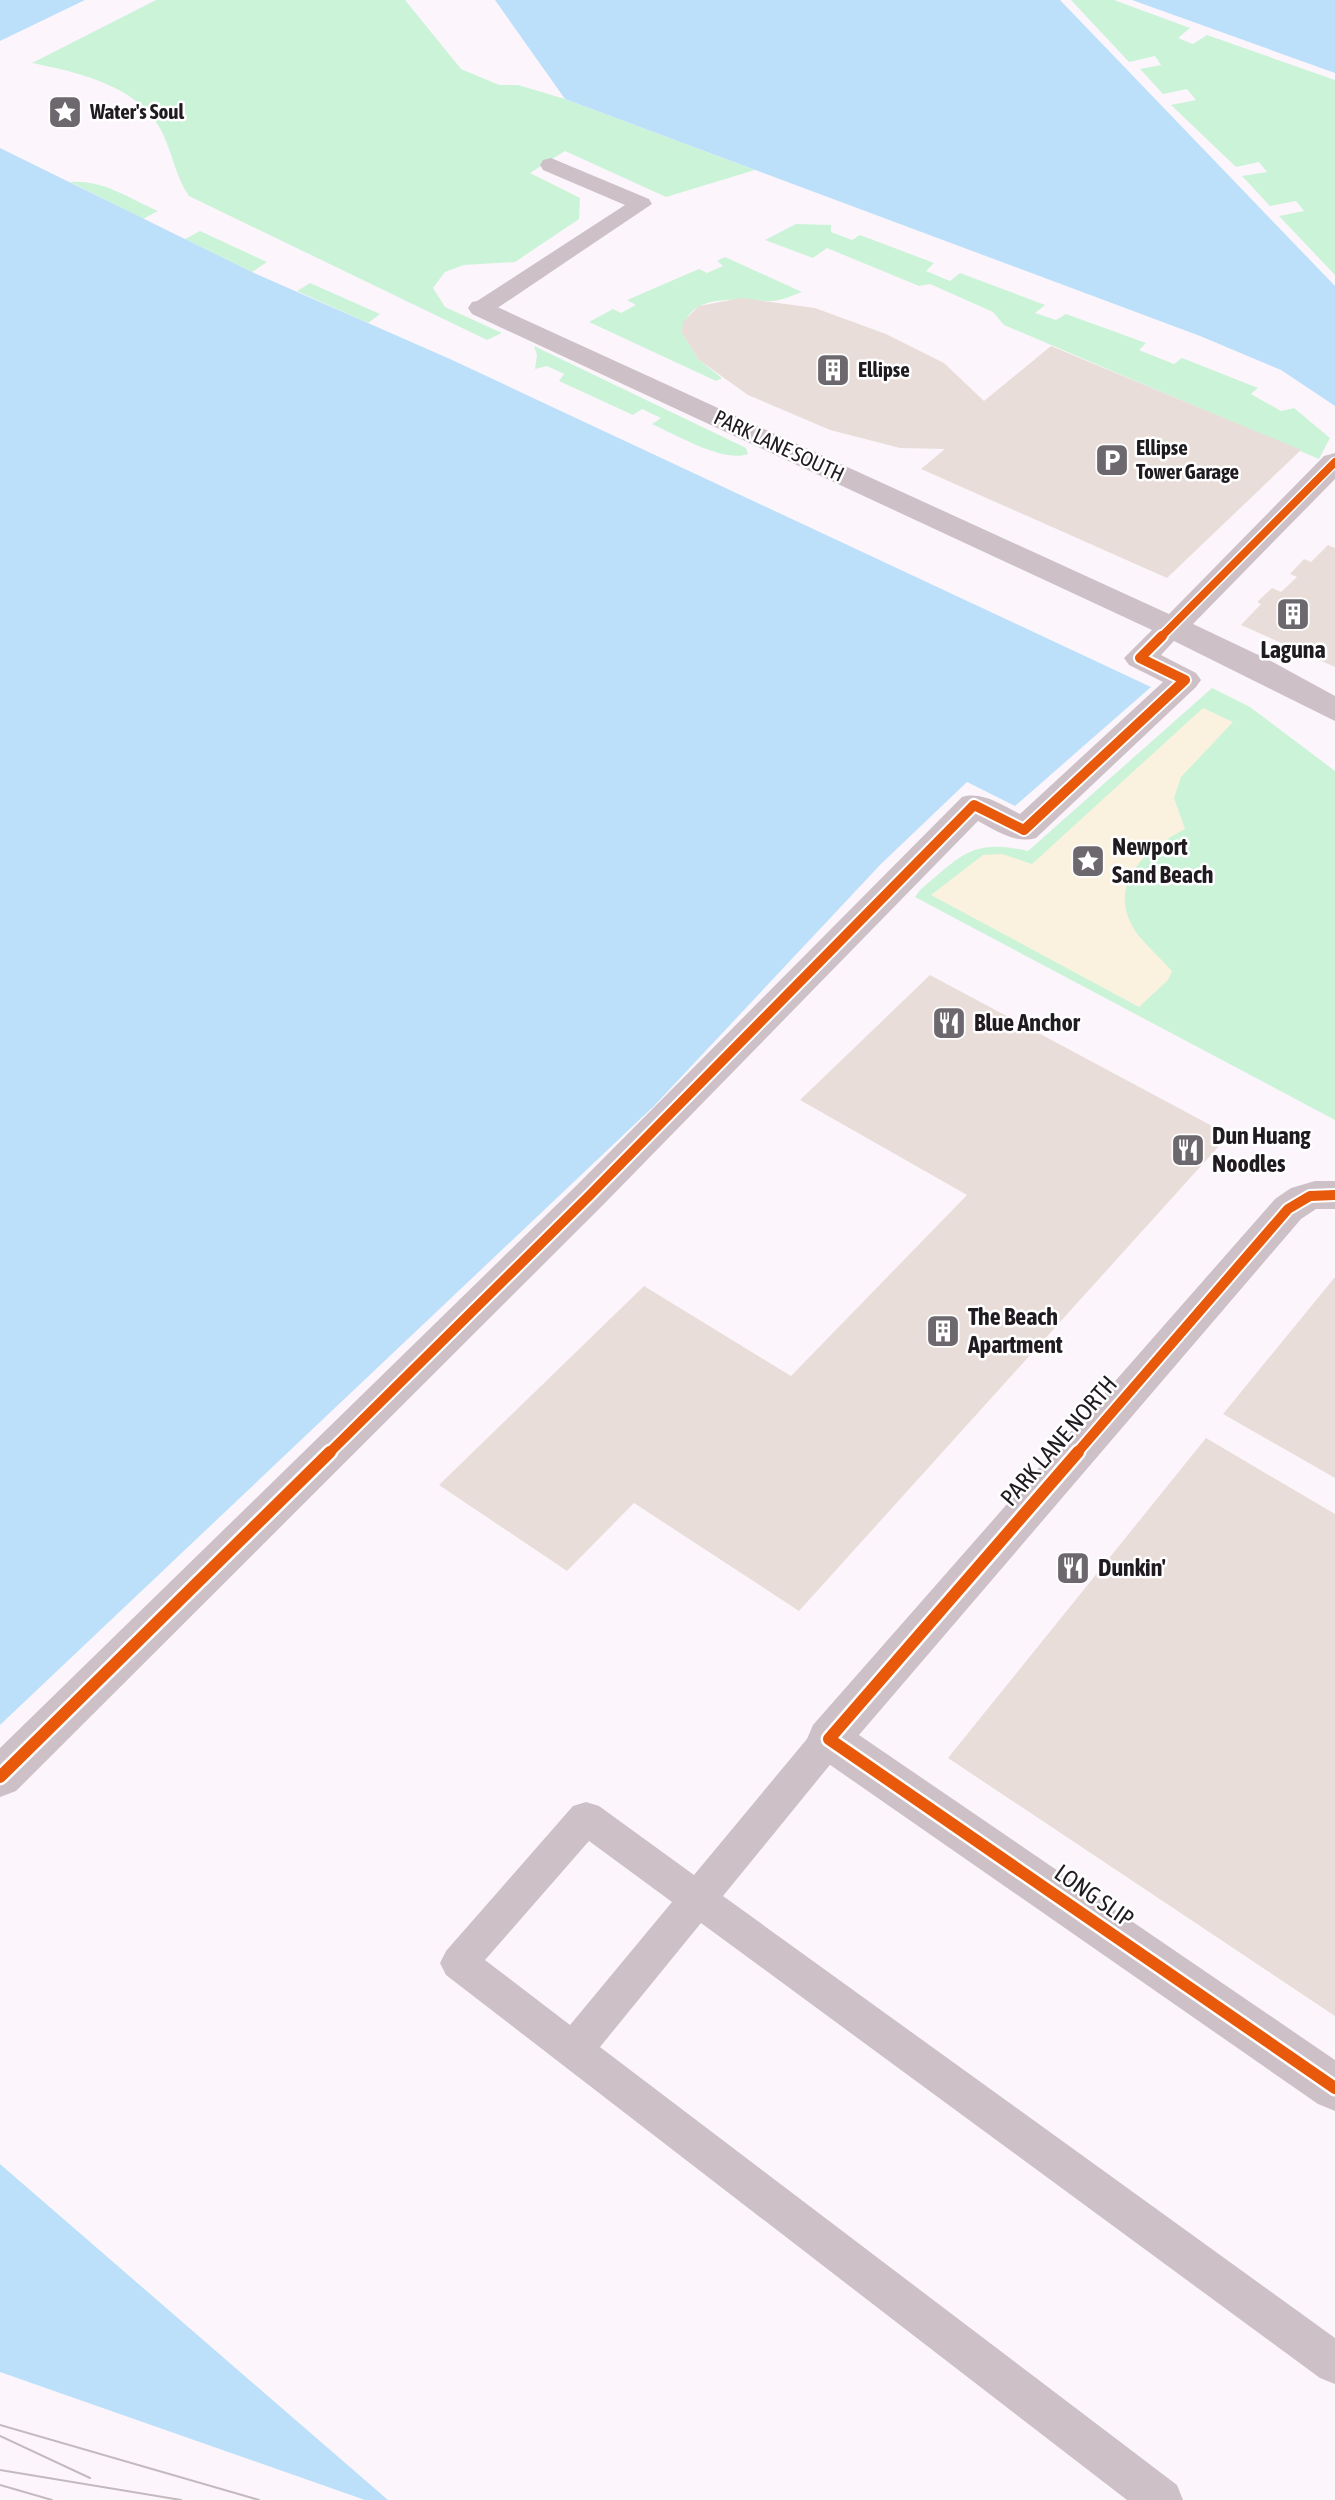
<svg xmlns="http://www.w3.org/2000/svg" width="1335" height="2500" font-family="'Asap Condensed',sans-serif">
  <rect width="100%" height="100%" fill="#fcf6fc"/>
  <path fill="#cbf3d8" d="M156 0H405L461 69 499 85H518L565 99 755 170 666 197 565 151 530 173 580 198 579 219 515 262 464 265 445 272 433 288 445 307 502 333 487 340 189 196C176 178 172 152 162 132 140 86 77 72 32 63Z
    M1071 0H1114L1190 28 1178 38 1193 44 1207 35 1335 80V275L1279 216 1304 211 1296 201 1270 206 1242 176 1267 172 1259 162 1236 167 1171 105 1196 100 1187 89 1163 94 1140 69 1161 65 1155 56 1129 62Z
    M70 182C102 179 129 198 158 211L143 219Z
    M796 224 831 225V232L852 240 860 235 934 263 926 271 950 281 960 273 1045 305 1035 313 1056 320 1066 314 1146 343 1139 350 1174 364 1182 358 1258 388 1251 394 1281 411 1294 408 1330 438 1319 459 1004 325 993 312 930 284 919 286 827 248 813 258 765 240Z
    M200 231 267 262 252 272 185 239Z
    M725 257 802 292C793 295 781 301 771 301 740 301 688 290 682 333L699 360 722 378 716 381 589 322 613 309 621 313 636 305 627 300 699 269 707 273 723 266 717 261Z
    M310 283 380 314 368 323 297 291Z
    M534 346 746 448 748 454C724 463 676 435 652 424L661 418 642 409 633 415 559 381 564 374 547 366 535 369 537 355Z
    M1212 688 1250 707 1335 771V1120L915 897 920 890C961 856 971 838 1028 851Z"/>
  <path fill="#faf2df" d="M1203 708 1233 722 1181 777 1174 798 1185 829C1144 850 1103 886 1138 935 1148 947 1161 959 1172 971L1168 980 1139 1007 931 895 983 855 1002 854 1032 864Z"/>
  <path fill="#bde0fa" d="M0 0H85L0 41Z
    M495 0H1060L1335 286V406L1281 370 1200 336 565 99Z
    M1132 0H1335V73Z
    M0 148 252 272 450 359 1151 687 1015 806 967 782 881 864 654 1106 0 1725Z
    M0 2164 388 2500H0Z"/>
  <path fill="#fcf6fc" d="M0 2372 365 2500H0Z"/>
  <path fill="#e9ddd9" d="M741 298 815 308 886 334 944 363 984 401 1051 346 1301 450 1167 578 921 469 945 449 900 448 830 430 748 395 699 360 682 333 683 322 699 306Z
    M1328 545 1335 548V667L1241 625 1261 604 1257 602 1272 588 1281 592 1297 577 1290 574 1304 559 1311 562Z
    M930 975 1229 1135 799 1611 634 1503 567 1571 439 1485 644 1286 791 1376 967 1195 800 1100Z
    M1335 1277V1478L1223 1414Z
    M1206 1438 1335 1514V2016L948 1758Z"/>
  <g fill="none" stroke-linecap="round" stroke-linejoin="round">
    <path fill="#cdc0c6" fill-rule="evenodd" d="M551 158 649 199 652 204 490 313H474L470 308 474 303 625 205 543 170 540 165 543 160Z
      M829 1723 842 1728 847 1739 842 1750 723 1896 1335 2338V2384L1320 2378 701 1923 600 2047 1177 2485 1183 2500H1127L446 1975 440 1963 446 1951 573 1806 586 1802 599 1806 694 1875 816 1728ZM589 1841 672 1902 570 2025 485 1960Z"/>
    <path fill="#cdc0c6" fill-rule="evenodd" d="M482 300 1169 614 1324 456 1335 453V479L1193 624 1269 660 1335 696V721L1174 641 1161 655 1196 673 1201 680 1196 687 1036 838C1015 844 997 831 978 821L603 1205 16 1791 0 1797V1748L577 1185 962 797C983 791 1001 805 1020 814L1163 682 1129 665 1124 658 1152 630 472 314 468 308 472 302Z
      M1315 1181H1335V1209H1316L1301 1219 859 1735 1335 2060V2111L1318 2104 813 1753 807 1739 813 1725 1275 1199 1291 1188Z"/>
    <path stroke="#c2babf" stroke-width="2" d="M0 2425 259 2500
      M0 2436 90 2478
      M0 2470 181 2500
      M0 2485 52 2500"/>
    <g stroke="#fff" stroke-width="11">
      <path id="cycleway-far2" d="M1161 637 1335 462"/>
    </g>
    <g stroke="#fff" stroke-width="14">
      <path id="cycleway-far1" d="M328 1454 590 1195 974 805 1024 830 1185 680 1140 658 1162 636
        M1076 1454 1288 1209 1310 1196 1335 1195"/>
    </g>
    <g stroke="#fff" stroke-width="17">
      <path id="cycleway" d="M1078 1452 829 1739 1335 2088
        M0 1777 330 1452"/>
    </g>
    <use href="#cycleway-far2" stroke="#e8590c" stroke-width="8"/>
    <use href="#cycleway-far1" stroke="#e8590c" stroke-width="10"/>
    <use href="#cycleway" stroke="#e8590c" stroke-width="12"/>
  </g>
  <defs>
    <g id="sight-square" transform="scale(1.75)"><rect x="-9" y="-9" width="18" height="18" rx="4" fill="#6d686d" stroke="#fff"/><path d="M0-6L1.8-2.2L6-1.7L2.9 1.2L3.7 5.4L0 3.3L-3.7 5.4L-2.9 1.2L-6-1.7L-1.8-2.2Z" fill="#fff"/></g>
    <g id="building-square" transform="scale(1.75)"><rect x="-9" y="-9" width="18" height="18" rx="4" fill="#6d686d" stroke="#fff"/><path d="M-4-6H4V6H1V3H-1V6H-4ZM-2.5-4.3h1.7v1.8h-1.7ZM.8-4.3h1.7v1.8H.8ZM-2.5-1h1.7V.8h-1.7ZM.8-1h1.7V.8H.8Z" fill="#fff"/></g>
    <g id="parking-square" transform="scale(1.75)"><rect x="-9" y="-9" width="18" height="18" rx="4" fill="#6d686d" stroke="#fff"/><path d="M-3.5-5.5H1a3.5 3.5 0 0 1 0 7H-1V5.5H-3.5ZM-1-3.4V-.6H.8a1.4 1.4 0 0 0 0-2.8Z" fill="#fff"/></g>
    <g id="restaurant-square" transform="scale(1.75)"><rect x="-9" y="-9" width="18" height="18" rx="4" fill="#6d686d" stroke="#fff"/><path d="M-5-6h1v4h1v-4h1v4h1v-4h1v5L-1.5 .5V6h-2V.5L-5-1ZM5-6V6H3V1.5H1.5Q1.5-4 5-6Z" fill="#fff"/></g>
  </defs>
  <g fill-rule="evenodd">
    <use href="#sight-square" x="65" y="112"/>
    <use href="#building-square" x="833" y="370"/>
    <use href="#parking-square" x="1112" y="460"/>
    <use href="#building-square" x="1293" y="614"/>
    <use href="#sight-square" x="1088" y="861"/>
    <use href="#restaurant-square" x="949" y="1023"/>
    <use href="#restaurant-square" x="1188" y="1150"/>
    <use href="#building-square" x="943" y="1331"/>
    <use href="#restaurant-square" x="1073" y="1568"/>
  </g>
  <g text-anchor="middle" stroke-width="5" stroke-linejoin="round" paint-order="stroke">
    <g font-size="21" font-weight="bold" fill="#201b20" stroke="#fff" text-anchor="start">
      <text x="90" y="119">Water's Soul</text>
      <text x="858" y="377">Ellipse</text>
      <text x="1136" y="455">Ellipse<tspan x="1136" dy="24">Tower Garage</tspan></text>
    </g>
    <g font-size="21" fill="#201b20" stroke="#fff">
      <text transform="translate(779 446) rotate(25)" y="7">PARK LANE SOUTH</text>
    </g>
    <g font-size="24" font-weight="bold" fill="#201b20" stroke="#fff" text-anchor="start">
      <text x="1293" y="658" text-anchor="middle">Laguna</text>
      <text x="1112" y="855">Newport<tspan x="1112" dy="28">Sand Beach</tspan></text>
      <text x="974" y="1031">Blue Anchor</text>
      <text x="1212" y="1144">Dun Huang<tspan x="1212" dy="28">Noodles</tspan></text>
      <text x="968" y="1325">The Beach<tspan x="968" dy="28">Apartment</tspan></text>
      <text x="1098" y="1576">Dunkin'</text>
    </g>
    <g font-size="24" fill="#201b20" stroke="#fff">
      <text transform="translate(1059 1441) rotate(-49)" y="8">PARK LANE NORTH</text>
      <text transform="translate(1094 1896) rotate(35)" y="8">LONG SLIP</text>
    </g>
  </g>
</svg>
